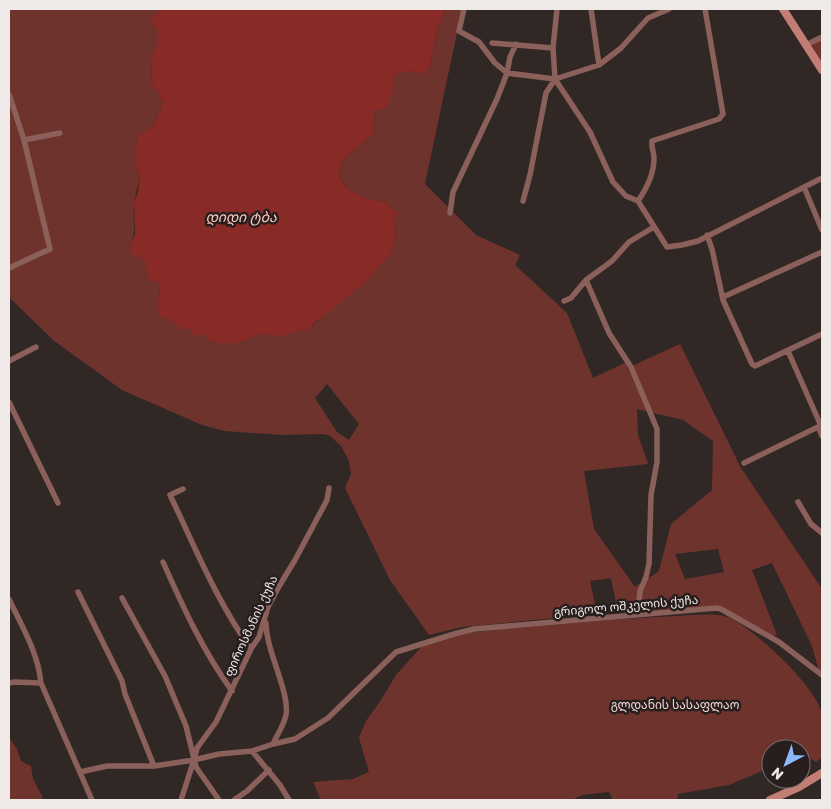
<svg xmlns="http://www.w3.org/2000/svg" width="831" height="809" font-family="Rubik,'Noto Sans Georgian',sans-serif">
  <rect width="100%" height="100%" fill="#312826"/>
  <path fill="#6f332e" fill-rule="evenodd" d="M9 9H159L150 22 157 30V45L151 54 152 84 163 102 154 125 137 137 134 167 140 172C139 184 135 194 134 205 132 222 138 229 130 245L139 256 145 259 146 269 158 282 160 293 157 303 159 316 168 318 200 333 245 341 260 334 270 333 281 336 299 329 307 331 391 253 396 235 392 209 387 202 367 199 349 189 339 179 342 161 373 134 375 109 393 85V76L409 71 422 74 429 69 438 28 446 9H462L425 184 476 235 520 255 515 265 567 313 593 378 625 363 629 370 634 365 680 344 741 468 822 589V672L818 668 812 646 772 563 752 570 777 635 772 636 723 607H706L618 613 611 578 590 581 597 614 462 627 429 635 390 580 345 488 351 474 349 461 341 446 329 435 321 434 283 435 225 431 202 425 122 390 53 340 9 297ZM327 384 359 424 349 440 337 432 315 398ZM637 409 683 420 713 441 712 490 671 524 659 571 635 587 594 529 584 471 648 464 638 435ZM718 549 724 572 685 579 675 554Z
    M822 39V64L810 43Z
    M692 615C704 615 718 613 730 618 755 630 816 686 822 714 825 727 822 743 822 757L816 762 801 753V749H771V767L729 785 678 794 677 800H613L609 792 582 795 572 800H321L313 782 353 779 369 772 359 738 366 721 381 700 396 675 424 644 469 633 503 629 622 619Z
    M9 737 17 749 21 761 31 766 33 779 42 796V800H9Z"/>
  <path fill="#882a26" d="M159 9H446L438 28 429 69 422 74 409 71 394 76 392 96 386 109H375L373 134 342 161 339 179 349 189 367 199 387 202 392 209 399 212 394 221 396 235 391 253 362 285 317 321 307 331C294 327 293 335 281 336 275 337 269 333 262 334 257 335 252 338 247 340 230 346 214 345 200 333L195 336 188 328 181 331C176 321 170 319 159 316L157 303 160 293 158 282 150 281 146 269 145 260 131 254 130 245 135 235 134 203 138 191 140 173 134 167 137 137 154 125 163 102 152 84 151 54 157 45V30L150 22Z"/>
  <g fill="none" stroke-linecap="round" stroke-linejoin="round">
    <path stroke="#8b605b" stroke-width="5.5" d="M464 9 459 31 479 42 495 63 507 73 555 79 599 65 621 48 648 18 669 9
      M557 9 553 48 555 79 590 132 613 182 626 196 638 201 667 247 682 245 698 241 822 178
      M591 9 599 65
      M492 43 553 48
      M806 45 822 37
      M9 94 24 140 60 133
      M804 187 822 230
      M523 201 530 175 546 93 555 79
      M638 201C647 188 654 174 654 158 654 152 651 147 652 141L719 119 723 114 705 9
      M450 213 453 192 497 99 507 73 510 57 516 44
      M707 235 712 249 723 300 752 364 755 366 822 334
      M9 268 50 249 24 140
      M586 280 609 333 631 367 657 429V462L651 495 649 564 646 577 640 591 638 614
      M723 297 822 252
      M564 301 571 298 586 280 612 261 629 242 654 227
      M788 351 821 426
      M9 361 36 347
      M9 402 58 503
      M819 428 822 436
      M744 463 822 425
      M183 489 170 495C195 547 217 602 251 649
      M798 502 811 524 822 533
      M163 562C183 607 203 651 232 691
      M78 592 122 681 125 694 154 766
      M122 598 165 676 186 726 196 767 219 800
      M9 599C22 627 38 652 41 683L92 800
      M266 623C266 651 290 692 286 715 284 725 277 735 273 744
      M9 683 15 682 41 683
      M252 751 280 785 289 800
      M80 772 107 766H154L194 760 219 754 252 751 273 744 295 739 328 718 396 652 454 634 474 629 716 608 721 609 779 642 822 675
      M181 800 194 760 197 748 216 722 251 649 259 637 268 607 278 588 295 560 327 500 329 488
      M234 800 247 791 269 770"/>
    <path stroke="#c27d75" stroke-width="8" d="M783 9 822 70
      M770 800 799 787 822 773"/>
  </g>
  <g text-anchor="middle" stroke-width="5" stroke-linejoin="round" paint-order="stroke">
    <g font-size="12" fill="#efe9e8" stroke="#271e1d">
      <text transform="translate(626 606) rotate(-5)" y="4">გრიგოლ ოშკელის ქუჩა</text>
      <text transform="translate(251 626) rotate(-65)" y="4">ფიროსმანის ქუჩა</text>
    </g>
    <g font-size="12" fill="#f2d6d3" stroke="#271e1d">
      <text x="675" y="709">გლდანის სასაფლაო</text>
    </g>
    <g font-size="14" font-style="italic" fill="#fec7c0" stroke="#271e1d">
      <text x="241" y="222">დიდი ტბა</text>
    </g>
  </g>
  <rect width="831" height="809" fill="none" stroke="#efe9e8" stroke-width="20"/>
  <g transform="translate(786 764) rotate(221)"><circle r="24" fill="#271e1d" stroke="#776f6e"/>
  <path d="M0-4L9 19L0 12L-9 19Z" fill="#8abafc"/>
  <text y="-8" font-size="14" font-weight="bold" text-anchor="middle" fill="#efe9e8">N</text>
  </g>
</svg>
